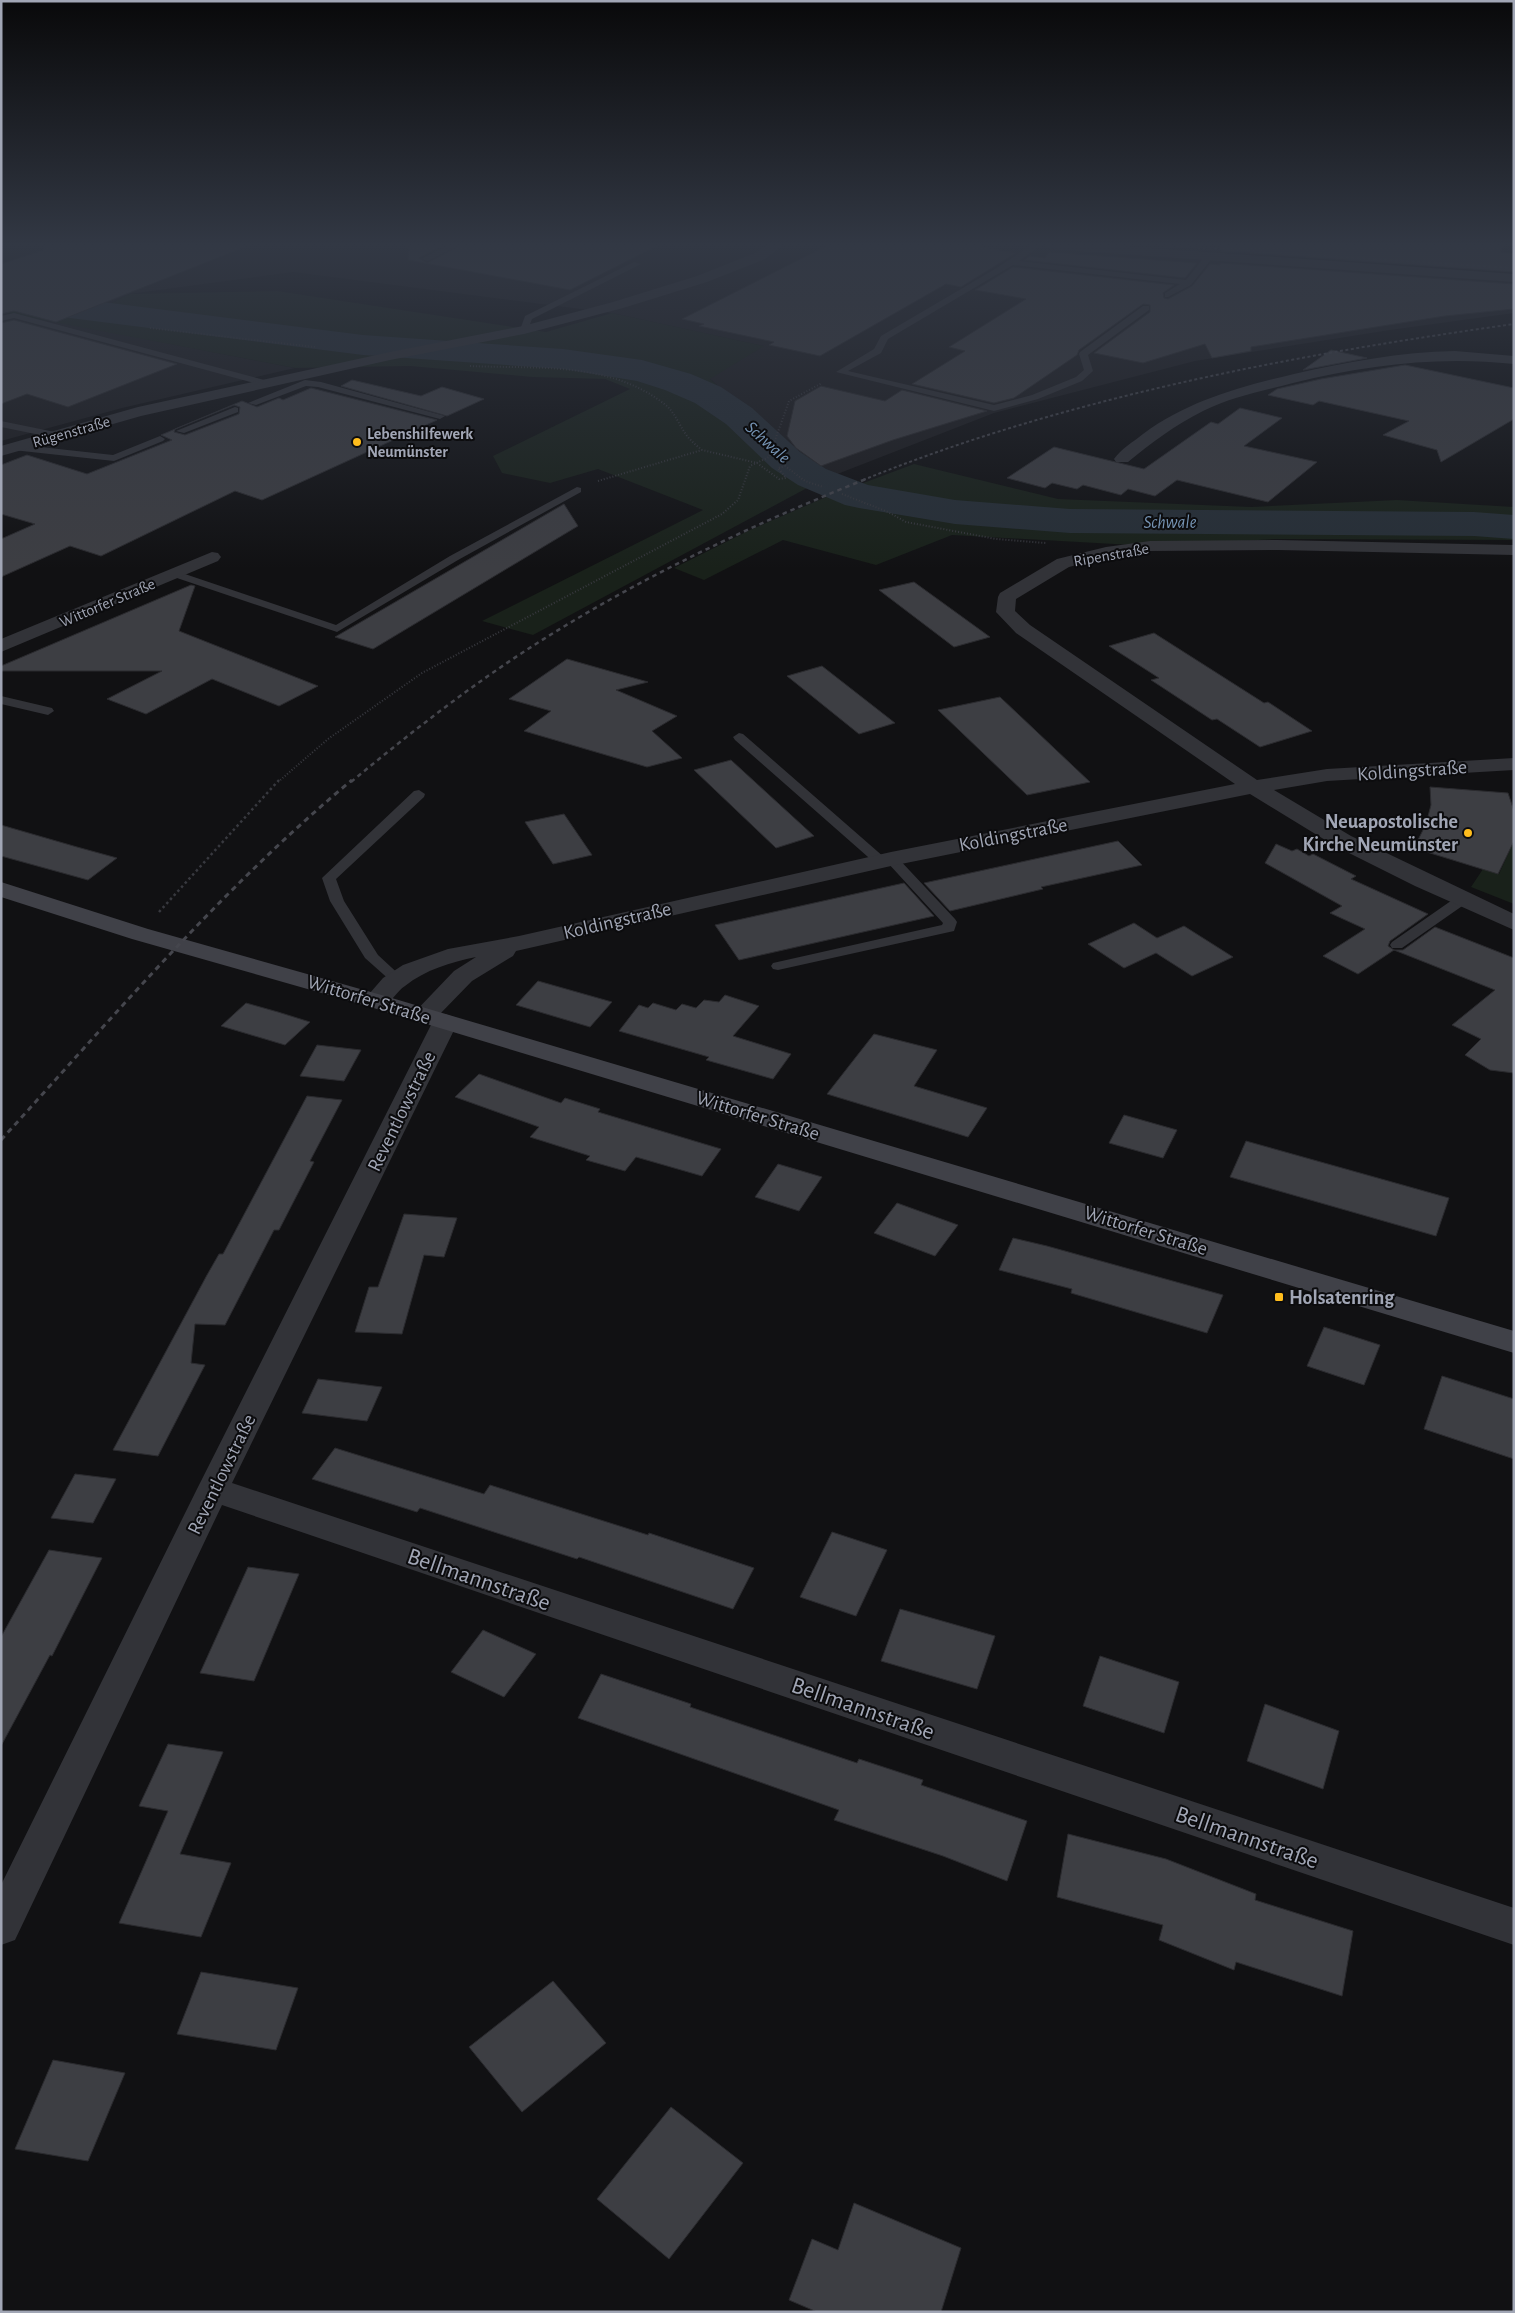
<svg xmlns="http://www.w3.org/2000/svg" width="1515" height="2313" font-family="'Alegreya Sans',sans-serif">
  <rect width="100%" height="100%" fill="#111113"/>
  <path fill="#1d1d20" d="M1 245H1050L1514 278V313L1390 330 1195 361 994 413 822 480 709 378 763 346 612 313 293 272 129 294 106 306 1 281Z
    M1111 245H1272L1514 262V272Z
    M1 312 44 319 295 368 122 408 1 441Z"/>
  <path fill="#19211a" d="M1 281 106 306 129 294 277 291 546 332 612 313 764 346 710 379 822 480 533 635 482 621 703 510 598 469 550 483 502 473 493 456 630 389 605 379 532 377 410 366 295 368 1 312Z
    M914 464 1058 499 1251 507 1397 500 1514 507V540L1276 539 1150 546 952 535 876 565 783 540 704 580 674 568 750 530 826 497Z
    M1514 841V904L1471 887 1483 869 1499 874Z"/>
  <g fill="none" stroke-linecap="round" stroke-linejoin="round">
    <path fill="#272f37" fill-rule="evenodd" d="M1 280 71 298 363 335 563 349 642 360 691 374 721 387 752 408 800 452 826 469 868 485 955 500 1070 509 1474 512 1514 515V539L1474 536 1070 533 955 524 859 508 845 505 798 485 772 468 726 424 695 403 665 390 637 381 563 369 363 355 70 318 1 300Z"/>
  </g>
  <path fill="#3d3e43" stroke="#2b2b2f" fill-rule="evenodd" d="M44 245H245V247L56 322 14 311 1 314V264L43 250Z
    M409 245H444L419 258 427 263 461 245H659L570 290 408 260Z
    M828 245H971L1016 253 961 287 946 284 820 356 769 345 774 342 699 326 704 324 682 319Z
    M1221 245H1504L1500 252 1514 254V272L1221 251Z
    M1049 252 1197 263 1185 278 1024 260 1030 256 1045 258Z
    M1220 263 1514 284V309L1445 316 1251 347V351L1212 358 1205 344 1143 363 1094 353 1150 312V305L1143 304 1079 350 1077 355 1014 398 994 403 912 384 965 351 949 347 1026 299 975 290 1013 267 1174 285 1163 293 1164 298 1168 299 1192 286 1210 264 1220 265Z
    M14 320 177 364 68 407 27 394 1 404V323Z
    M1331 350 1367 358 1303 370Z
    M1405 365 1514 388V419L1441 462 1437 450 1383 435 1409 421 1319 401 1313 405 1268 395 1277 389 1321 379Z
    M352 380 421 396 442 387 484 399 447 416 341 386Z
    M821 386 885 401 902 390 987 411 893 440 821 466 796 448 787 436 795 401Z
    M311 388 437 420 262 500 235 491 101 556 70 546 1 577V539L35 524 1 514V465L27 455 87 474 172 440 161 435 242 401 257 407 279 398 283 400ZM234 405 240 407 239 414 185 435 174 432 175 429Z
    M1240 408 1282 418 1244 446 1317 462 1268 502 1177 480 1155 496 1128 489 1121 495 1083 485 1077 489 1052 483 1045 488 1007 478 1054 447 1144 469 1211 422 1218 424Z
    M564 504 578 526 373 649 335 637Z
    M914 582 990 637 954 647 879 590Z
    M191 585 195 586 179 631 318 686 279 706 212 679 146 714 107 699 162 671H1V666Z
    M1154 633 1264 703 1268 702 1312 731 1260 747 1217 719 1212 720 1151 680 1159 678 1109 646Z
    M567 659 648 682 616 690 677 716 652 731 682 758 647 767 524 731 551 711 509 699Z
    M822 666 895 723 859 734 787 676Z
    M1000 697 1090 782 1027 795 938 710Z
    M731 760 814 836 776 848 694 770Z
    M1430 787 1508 793 1514 811V841L1498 874 1414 848 1426 824 1431 805Z
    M564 814 592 855 553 864 525 822Z
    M1 825 77 847 117 858 88 880 1 856Z
    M1118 841 1142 865 1041 887 1043 889 950 911 924 883Z
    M1276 844 1292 851 1297 849 1309 856 1313 854 1356 876 1351 879 1428 914 1390 941 1388 946 1394 950 1358 974 1323 956 1365 929 1330 913 1342 906 1265 863Z
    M904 883 934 916 739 960 715 925Z
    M1134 923 1157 938 1184 926 1233 957 1192 976 1156 953 1124 968 1088 944Z
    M1435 927 1514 958V1073L1490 1070 1465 1055 1481 1039 1452 1025 1495 990 1394 950H1403Z
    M538 981 612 1002 590 1027 516 1005Z
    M725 995 759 1006 733 1036 791 1054 773 1079 706 1060 709 1057 619 1031 639 1005 648 1008 653 1003 676 1010 682 1004 696 1008 704 1000 719 1002Z
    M246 1003 278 1012 310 1022 285 1045 221 1026Z
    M874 1034 937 1050 914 1086 987 1108 968 1137 827 1094Z
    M317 1045 361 1050 344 1081 300 1076Z
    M479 1074 561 1103 565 1098 600 1109 598 1112 721 1149 702 1176 636 1157 625 1171 586 1160 590 1156 530 1137 539 1127 455 1097Z
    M307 1096 342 1100 310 1161 314 1162 297 1195 279 1230H274L225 1325 195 1324 191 1363 205 1365 158 1456 113 1450 207 1275 219 1254H223Z
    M1124 1115 1177 1130 1163 1158 1109 1143Z
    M1246 1141 1449 1198 1436 1236 1230 1177Z
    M778 1164 822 1177 799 1211 755 1197Z
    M897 1203 958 1225 935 1256 874 1233Z
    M404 1214 457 1218 444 1257 424 1255 402 1334 355 1332 369 1287H378Z
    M1013 1238 1047 1246 1223 1295 1207 1333 1071 1293 1072 1289 999 1270Z
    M1324 1327 1380 1345 1364 1385 1307 1366Z
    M1442 1376 1514 1399V1459L1424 1429Z
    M318 1379 382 1387 367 1421 302 1413Z
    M335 1448 484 1494 490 1485 648 1535 649 1533 754 1568 733 1609 579 1557 577 1559 420 1508 417 1512 312 1479Z
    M75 1474 116 1479 93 1523 51 1518Z
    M832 1532 887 1550 856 1616 800 1597Z
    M49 1550 102 1558 52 1656 50 1655 1 1746V1637Z
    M248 1567 299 1574 254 1681 200 1673Z
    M900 1609 995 1636 977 1689 881 1661Z
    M483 1630 536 1654 504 1697 451 1672Z
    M1100 1656 1179 1682 1164 1733 1083 1706Z
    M601 1674 691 1704 690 1707 857 1763 859 1759 923 1780 921 1785 1027 1821 1007 1881 943 1856 834 1820 839 1810 578 1718Z
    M1265 1704 1339 1731 1323 1789 1247 1761Z
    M168 1744 223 1752 180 1854 231 1863 201 1937 119 1923 168 1811 139 1806Z
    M1068 1834 1166 1859 1256 1894 1255 1900 1353 1931 1342 1996 1236 1962 1234 1970 1159 1940 1163 1925 1057 1897Z
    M201 1972 298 1988 276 2050 177 2034Z
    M553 1981 606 2043 522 2112 469 2047Z
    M53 2060 125 2073 88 2161 15 2149Z
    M671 2107 743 2163 669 2259 597 2199Z
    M854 2203 961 2248 941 2312H817L789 2300 812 2239 838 2250Z"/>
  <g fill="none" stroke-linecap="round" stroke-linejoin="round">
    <path stroke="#38393f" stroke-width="2" stroke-dasharray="1 2" stroke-linecap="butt" d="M150 328 315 347
      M470 366C535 369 608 361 663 403 675 411 679 426 688 437 692 442 697 446 702 450
      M598 481 702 450 757 463 779 479 786 478 778 468 785 466 805 481 823 487
      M842 494 888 512 906 522 996 539 1046 543
      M278 782 328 739 422 673 722 514 738 500 750 466 769 457 789 401 822 383"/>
    <path stroke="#38393f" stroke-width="2.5" stroke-dasharray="2.5 3" stroke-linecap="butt" d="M159 912 279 780"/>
    <path fill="#323338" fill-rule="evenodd" d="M448 245H459L428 261 421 259Z
      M1032 245H1041L1019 261 1186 280 1206 255 1213 257 1191 285 1168 297H1165V293L1180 284 1013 265 888 339 881 353 848 371 994 405 1032 395 1076 377 1084 370 1079 354 1080 352 1143 306H1149V310L1088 355 1093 371 1082 381 1038 399 994 411 836 372 874 349 881 336 995 269Z
      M634 262 641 264 532 319 527 332 520 330 525 316Z
      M14 313 268 381 269 383 262 385 14 318 1 321V316Z
      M305 380 321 382 445 416 440 419 318 387 306 386 256 405 248 403Z
      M235 407 238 408V412L184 433 176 431Z
      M1 421 55 432 60 435 55 438 1 427Z
      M160 436 165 439 163 441 114 461 13 450 8 447 13 444 113 455Z
      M577 487 581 488V492L458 560 337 632 171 576 170 574 171 572H179L336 625 450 556Z
      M1 696 52 708 54 711 48 715 1 704Z
      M739 733 743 734 885 858 891 855 896 856 955 919 957 922 954 931 778 970 773 969 771 966 773 963 942 925 943 923 887 862 881 865 876 864 735 740 733 737Z
      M419 790 425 794 424 797 336 879 344 901 378 955 404 979 397 983 392 982 365 958 330 901 322 878 414 791Z
      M1463 895 1470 899 1468 902 1402 948H1392L1390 945 1392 942 1458 896Z"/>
    <path fill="#323338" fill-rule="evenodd" d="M768 245H783L765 259 707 282 623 308 524 334 390 360 141 416 1 456V446L138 407 390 352 523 326 613 302 697 276 755 253Z
      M1044 245H1108L1514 274V282L1050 249Z
      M1455 351 1514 356V364C1436 356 1368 365 1293 383 1262 391 1231 397 1203 411 1175 425 1151 443 1128 462H1116L1114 459C1121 449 1133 442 1143 434 1188 401 1239 387 1294 374 1347 362 1400 352 1455 351Z
      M1278 540 1514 545V555L1278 550 1150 551 1106 557 1069 567 1016 599 1015 611 1030 625 1257 780 1327 769 1514 758V770L1327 781 1274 790 1351 836 1514 914V930L1415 886 1335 846 1250 794 891 866 516 951 513 956 472 981 438 1016 445 1014 454 1017 458 1022 232 1483 1514 1908V1945L222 1505 15 1940 1 1945V1885L197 1489 433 1021 424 1024 415 1021 411 1016 454 971 476 957C451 962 425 970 405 986 397 991 393 1000 386 1005 380 1009 373 1008 367 1006L363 1001 383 978 403 965 448 949 519 936 891 852 1235 784 1016 633 996 612 998 597 1000 593 1057 559 1106 547 1150 541Z
      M212 552 218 553 221 557 218 561 1 652V639Z"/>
    <path fill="#404148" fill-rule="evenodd" d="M1 882 148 929 385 996 1514 1331V1353L367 1006 132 939 1 897Z"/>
    <path stroke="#45464d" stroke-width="2" stroke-dasharray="3 2.5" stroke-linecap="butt" d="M1159 245 1514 268
      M863 480C1071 396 1293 355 1514 324"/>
    <path stroke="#45464d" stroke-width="2.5" stroke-dasharray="4.5 4" stroke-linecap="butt" d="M351 782C416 728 483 676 555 632 654 571 759 522 866 479"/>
    <path stroke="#45464d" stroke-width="3" stroke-dasharray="5.5 4.5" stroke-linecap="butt" d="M1 1140C114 1016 223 887 352 780"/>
  </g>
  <linearGradient id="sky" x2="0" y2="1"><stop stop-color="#09090a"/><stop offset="0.43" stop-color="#323844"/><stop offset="1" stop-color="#323844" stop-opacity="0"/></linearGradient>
  <rect width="1515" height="569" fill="url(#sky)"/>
  <g fill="#ffbd1d" stroke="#0c0c0e" stroke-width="2">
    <circle cx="357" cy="442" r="5"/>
    <circle cx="1468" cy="833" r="5"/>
    <rect x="1274" y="1292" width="10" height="10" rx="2.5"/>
  </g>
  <g text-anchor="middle" stroke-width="4" stroke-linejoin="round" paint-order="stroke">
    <g font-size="16" fill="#a1a6b5" stroke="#0c0c0e">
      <text transform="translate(71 431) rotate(-16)" y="6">Rügenstraße</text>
      <text transform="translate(1111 554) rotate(-10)" y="6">Ripenstraße</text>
      <text transform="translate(107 602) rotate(-23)" y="6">Wittorfer Straße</text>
    </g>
    <g font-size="16" font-weight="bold" fill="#a1a6b5" stroke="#0c0c0e" text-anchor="start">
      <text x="367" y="439">Lebenshilfewerk<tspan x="367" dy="18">Neumünster</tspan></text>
    </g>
    <g font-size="18" font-style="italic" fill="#7593b3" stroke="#0c0c0e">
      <text transform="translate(768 442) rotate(42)" y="6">Schwale</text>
      <text x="1170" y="528">Schwale</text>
    </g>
    <g font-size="20" fill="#a1a6b5" stroke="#0c0c0e">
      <text transform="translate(1412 770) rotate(-4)" y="7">Koldingstraße</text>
      <text transform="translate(1013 834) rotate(-11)" y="7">Koldingstraße</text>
      <text transform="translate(617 920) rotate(-13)" y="7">Koldingstraße</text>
      <text transform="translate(369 999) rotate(17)" y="7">Wittorfer Straße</text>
      <text transform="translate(401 1111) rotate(-64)" y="7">Reventlowstraße</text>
      <text transform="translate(758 1115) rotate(17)" y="7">Wittorfer Straße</text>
      <text transform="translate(1146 1230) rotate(17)" y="7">Wittorfer Straße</text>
      <text transform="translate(221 1474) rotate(-64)" y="7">Reventlowstraße</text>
    </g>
    <g font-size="20" font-weight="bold" fill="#a1a6b5" stroke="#0c0c0e" text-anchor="end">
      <text x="1458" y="828">Neuapostolische<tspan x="1458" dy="23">Kirche Neumünster</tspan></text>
      <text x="1289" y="1304" text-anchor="start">Holsatenring</text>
    </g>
    <g font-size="24" fill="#a1a6b5" stroke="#0c0c0e">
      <text transform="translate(479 1579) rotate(19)" y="8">Bellmannstraße</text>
      <text transform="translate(863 1708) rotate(19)" y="8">Bellmannstraße</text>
      <text transform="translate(1247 1837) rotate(19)" y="8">Bellmannstraße</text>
    </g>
  </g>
  <rect width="1515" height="2313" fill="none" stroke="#a1a6b5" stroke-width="5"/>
</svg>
